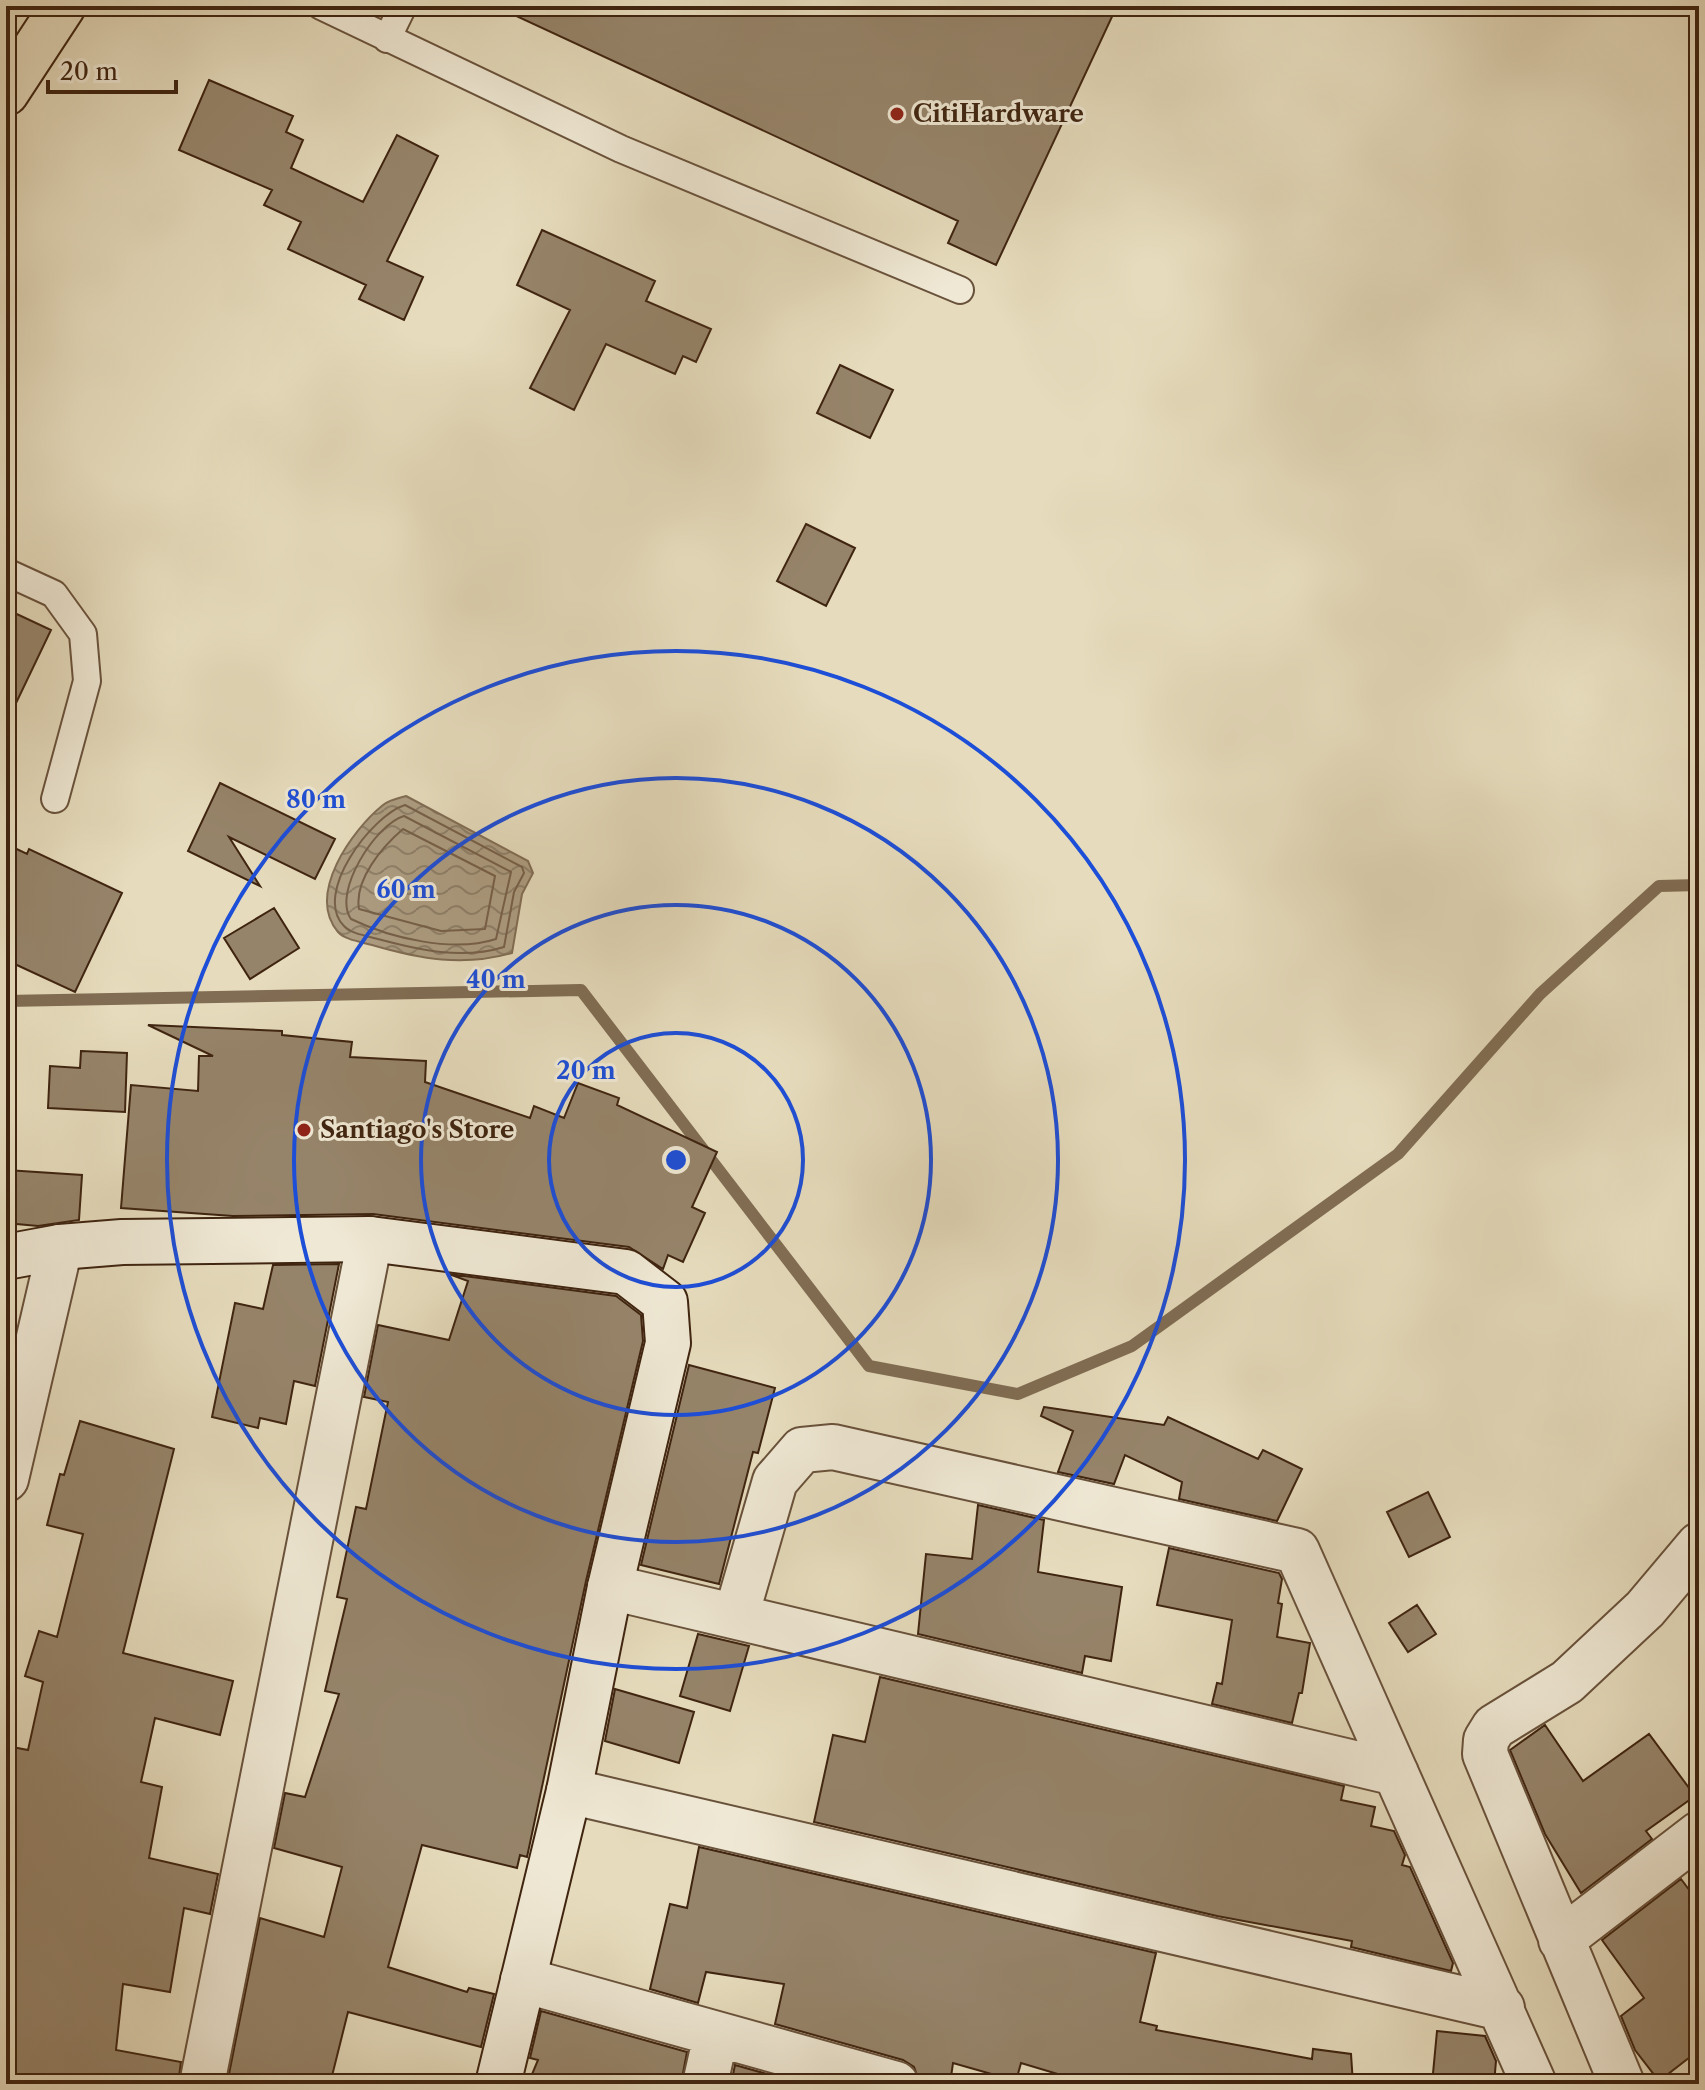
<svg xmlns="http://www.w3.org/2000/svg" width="1705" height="2090" font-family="'Libre Caslon Text',serif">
  <defs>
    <pattern id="water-waves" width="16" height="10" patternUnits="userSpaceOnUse" patternTransform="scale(2)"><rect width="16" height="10" fill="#ad9d82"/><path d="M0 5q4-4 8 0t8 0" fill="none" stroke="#8e8069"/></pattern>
  </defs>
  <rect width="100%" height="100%" fill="#e6dcbd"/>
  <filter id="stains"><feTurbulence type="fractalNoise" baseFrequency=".0025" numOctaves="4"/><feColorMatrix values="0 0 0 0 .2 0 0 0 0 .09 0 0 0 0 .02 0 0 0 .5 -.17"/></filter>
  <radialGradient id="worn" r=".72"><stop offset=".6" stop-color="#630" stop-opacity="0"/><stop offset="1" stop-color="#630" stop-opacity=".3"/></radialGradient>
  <path fill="url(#water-waves)" stroke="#816d54" stroke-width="2" d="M406 796 528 861 533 873 522 894 512 953C463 967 420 959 372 945 362 942 345 940 338 932 306 894 352 830 383 805 389 800 399 798 406 796Z"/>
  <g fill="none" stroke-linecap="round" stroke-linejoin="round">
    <path stroke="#766049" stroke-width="2" d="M405 805 522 867 524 873 514 892 504 947C462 960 419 950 378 939 368 936 351 934 344 926 312 894 372 815 405 805Z
      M404 816 511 872 496 939C453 953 390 938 351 919 332 892 376 824 404 816Z
      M403 829 495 876 485 929 441 931 359 909C354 880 382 847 403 829Z"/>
    <path stroke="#816d54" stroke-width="12" d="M6 1001 581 990 869 1366 1018 1394 1132 1346 1398 1154 1540 994 1659 886 1699 885"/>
  </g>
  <path fill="#96846a" stroke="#3f2410" stroke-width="2" d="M495 6H1117L996 265 948 243 958 221Z
    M209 80 293 116 286 132 303 140 291 168 363 202 397 135 438 156 387 261 423 277 404 320 359 299 366 285 288 249 301 222 264 205 272 190 179 150Z
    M542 230 655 281 646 301 711 329 696 362 683 356 675 374 606 344 574 410 530 388 570 310 517 285Z
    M840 365 893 390 870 438 817 413Z
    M806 524 855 548 826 606 777 581Z
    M6 609 51 630 6 724Z
    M220 783 335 839 315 879 229 837 260 886 188 851Z
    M6 844 27 854 29 849 122 893 75 992 6 960Z
    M274 908 299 948 250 979 224 938Z
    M148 1025 282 1031V1035L352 1042 350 1057 426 1061 425 1082 530 1118 534 1106 564 1118 578 1083 619 1098 617 1105 717 1152 692 1207 705 1213 683 1262 668 1255 663 1269 629 1247 373 1214 233 1216 121 1208 131 1085 198 1091 199 1056H213Z
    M81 1051 127 1053 125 1112 48 1108 50 1066 80 1068Z
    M6 1170 82 1175 79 1220 38 1226 6 1223Z
    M339 1264 315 1386 294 1381 286 1424 260 1418 258 1428 212 1417 235 1303 263 1309 273 1265Z
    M449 1274 616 1296 641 1315 643 1341 586 1581 527 1857 520 1855 517 1868 422 1845 388 1967 467 1992 469 1988 494 1994 481 2047 348 2012 330 2084H227L260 1918 324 1937 342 1867 274 1848 285 1793 305 1797 339 1694 325 1691 347 1599 337 1597 356 1507 366 1509 388 1402 364 1397 378 1325 449 1340 468 1281Z
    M689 1365 775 1388 758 1453 753 1452 719 1584 641 1565Z
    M1044 1407 1164 1425 1168 1417 1258 1459 1263 1450 1302 1469 1277 1521 1179 1499 1182 1482 1125 1455 1114 1484 1058 1472 1073 1431 1041 1416Z
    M80 1421 174 1449 123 1653 233 1681 220 1735 155 1718 141 1782 162 1787 149 1858 218 1874 210 1914 184 1908 170 1992 123 1984 116 2050 181 2062 178 2084H6V1778L12 1747 28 1750 43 1682 25 1676 39 1631 57 1637 83 1534 47 1525 60 1474 64 1475Z
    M1428 1492 1450 1537 1409 1557 1387 1512Z
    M978 1505 1044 1520 1038 1572 1122 1587 1111 1661 1085 1656 1082 1673 918 1634 926 1554 972 1559Z
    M1169 1548 1279 1573 1282 1579 1278 1603 1282 1604 1277 1637 1310 1643 1302 1693H1299L1292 1723 1212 1704 1217 1683 1222 1684 1232 1620 1157 1605Z
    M1417 1605 1436 1634 1408 1652 1389 1623Z
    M698 1634 749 1646 730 1711 680 1696Z
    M880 1677 1344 1786 1341 1800 1375 1807 1371 1826 1394 1831 1405 1855 1402 1865 1410 1867 1453 1963 1451 1971 1351 1947 1352 1941 1217 1916 814 1822 833 1735 865 1742Z
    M615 1689 694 1712 679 1763 605 1741Z
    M1545 1725 1583 1781 1649 1734 1695 1796 1646 1831 1652 1839 1581 1893 1545 1834 1510 1750Z
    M699 1847 1156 1953 1140 2022 1157 2026 1156 2030 1312 2059 1313 2049 1351 2054 1353 2084H1091L1021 2063 1016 2081 953 2063 950 2084H920L914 2067 903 2060 775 2024 784 1984 706 1972 698 2003 650 1989 670 1904 687 1908Z
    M1681 1879 1699 1903V2050L1659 2081 1635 2050 1621 2016 1644 1998 1602 1940Z
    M541 2011 687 2052 681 2084H528L538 2060 530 2058Z
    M1437 2031 1485 2036 1496 2061 1494 2084H1432Z
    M735 2065 803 2084H731Z"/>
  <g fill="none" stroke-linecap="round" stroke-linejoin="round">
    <g stroke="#69523b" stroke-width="30">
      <path id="lane" d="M321 6 621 149 960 290
        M387 39 403 6
        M6 572 54 594 83 634 87 681 55 799"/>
    </g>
    <g stroke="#69523b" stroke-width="48">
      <path id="street" d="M6 1479 60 1247
        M610 1587 1396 1773
        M736 1616 775 1481 802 1450 833 1447 1297 1551 1534 2084
        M569 1791 1502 2008
        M1561 1940 1699 1834
        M523 1980 896 2084
        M202 2084 370 1239
        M705 2084 716 2035
        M1622 2084 1485 1754 1486 1740 1494 1727 1567 1682 1645 1609 1699 1545"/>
    </g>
    <g stroke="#3f2410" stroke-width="48">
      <path id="secondary" d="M6 1257 60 1247 122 1242 370 1239 626 1272 665 1302 668 1343 610 1587 569 1791 498 2084"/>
    </g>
    <g stroke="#3f2410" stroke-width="48">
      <path id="highway" d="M6 93 63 6"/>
    </g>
    <use href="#lane" stroke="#efe8d4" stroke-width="26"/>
    <use href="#street" stroke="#efe8d4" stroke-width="44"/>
    <use href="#secondary" stroke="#efe8d4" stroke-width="44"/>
    <use href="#highway" stroke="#e6dcbd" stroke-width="44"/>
  </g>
  <g fill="none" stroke="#1d4ed8" stroke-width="4">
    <circle cx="676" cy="1160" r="127"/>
    <circle cx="676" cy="1160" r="255"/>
    <circle cx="676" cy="1160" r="382"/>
    <circle cx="676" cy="1160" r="509"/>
  </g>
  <g fill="#8f2418" stroke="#efe8d4" stroke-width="3">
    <circle cx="897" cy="114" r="8"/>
    <circle cx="304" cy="1130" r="8"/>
  </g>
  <g text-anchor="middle" stroke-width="6" stroke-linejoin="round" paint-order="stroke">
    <g font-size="24" font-weight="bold" fill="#3f2410" stroke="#efe8d4" text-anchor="start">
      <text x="913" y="122">CitiHardware</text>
      <text x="320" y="1138">Santiago's Store</text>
    </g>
  </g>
  <circle cx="676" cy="1160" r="12" fill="#1d4ed8" stroke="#efe8d4" stroke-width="4"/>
  <g font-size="24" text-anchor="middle" font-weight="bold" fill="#1d4ed8" stroke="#efe8d4" stroke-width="6" stroke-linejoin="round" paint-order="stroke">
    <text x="316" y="808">80 m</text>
    <text x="406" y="898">60 m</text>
    <text x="496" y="988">40 m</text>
    <text x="586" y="1079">20 m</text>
  </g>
  <rect width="1705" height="2090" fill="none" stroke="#e6dcbd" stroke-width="32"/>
  <rect x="8" y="8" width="1689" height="2074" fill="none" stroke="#3f2410" stroke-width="4"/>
  <rect x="16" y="16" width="1673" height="2058" fill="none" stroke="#3f2410" stroke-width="2"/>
  <path d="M48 80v12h128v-12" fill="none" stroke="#3f2410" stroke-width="4"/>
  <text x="60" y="80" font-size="24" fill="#3f2410" stroke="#efe8d4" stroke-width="6" paint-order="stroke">20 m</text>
  <rect width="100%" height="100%" filter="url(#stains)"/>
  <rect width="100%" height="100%" fill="url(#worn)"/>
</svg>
